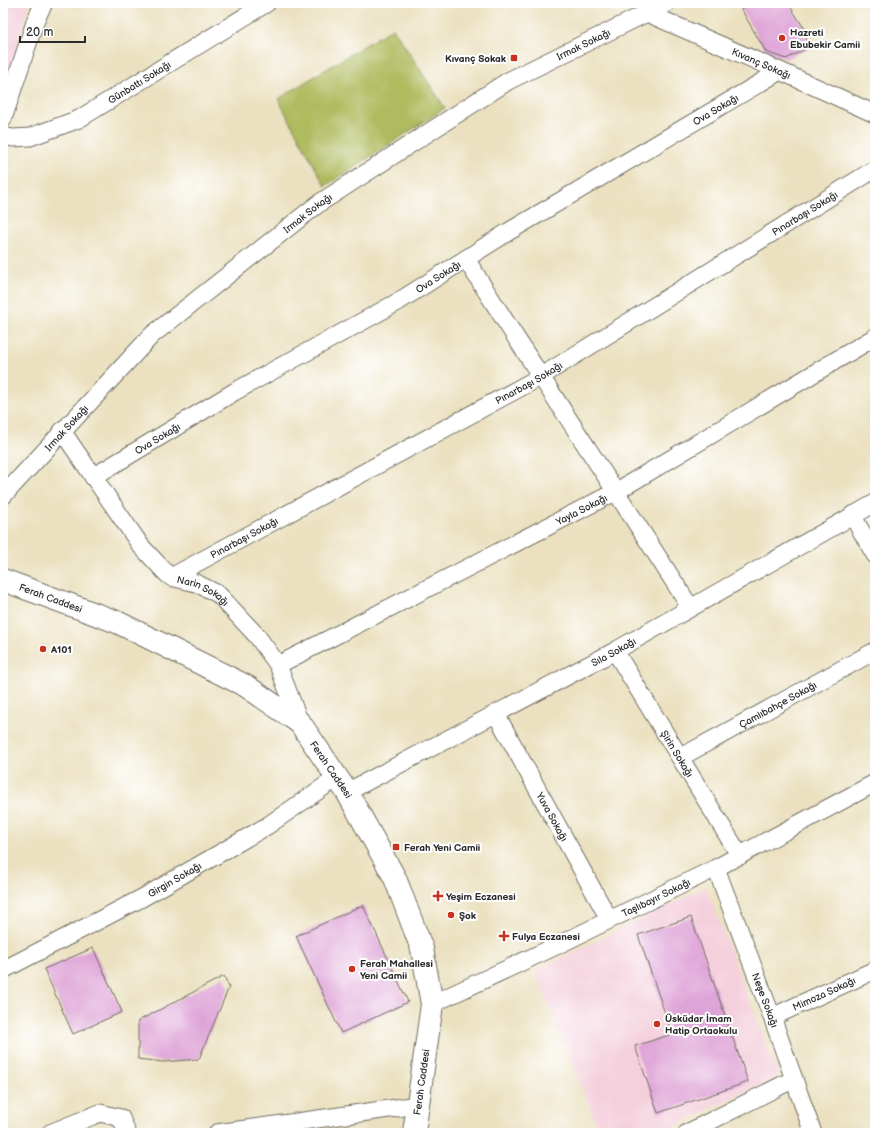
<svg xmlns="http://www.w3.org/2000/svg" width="878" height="1136" font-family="'Balsamiq Sans',sans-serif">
  <rect width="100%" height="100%" fill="#fff"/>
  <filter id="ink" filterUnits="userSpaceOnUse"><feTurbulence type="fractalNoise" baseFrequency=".025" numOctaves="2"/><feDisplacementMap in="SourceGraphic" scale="8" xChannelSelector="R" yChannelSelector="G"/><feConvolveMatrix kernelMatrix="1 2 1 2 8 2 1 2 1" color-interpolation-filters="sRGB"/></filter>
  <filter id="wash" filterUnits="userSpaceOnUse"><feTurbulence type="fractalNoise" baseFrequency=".012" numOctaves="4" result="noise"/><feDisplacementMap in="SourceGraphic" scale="16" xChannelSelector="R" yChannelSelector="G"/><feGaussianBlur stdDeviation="0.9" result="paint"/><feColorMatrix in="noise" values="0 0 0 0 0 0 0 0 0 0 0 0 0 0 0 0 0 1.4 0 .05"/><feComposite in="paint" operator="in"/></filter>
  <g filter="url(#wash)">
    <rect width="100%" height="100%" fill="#ebe1c0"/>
    <path fill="#f4cfdc" d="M3 3H29L3 93Z
      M706 887 778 1076 660 1133H600L535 971Z"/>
    <path fill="#afbb5e" stroke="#6d7344" d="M393 28 445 108 325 186 278 99Z"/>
    <g id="blocks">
      <path fill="#dea3d7" d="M753 3H788L804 28 808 48 786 59 766 52 741 9Z
        M3 24 6 25 3 34Z
        M363 905 408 1002 341 1033 296 936Z
        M691 917 748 1082 658 1113 635 1046 672 1034 638 935Z
        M93 948 122 1012 73 1034 44 969Z
        M224 976 229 987 199 1059 163 1062 138 1059V1021Z"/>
    </g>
  </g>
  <g filter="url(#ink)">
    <use href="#blocks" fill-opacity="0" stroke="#6e6b5f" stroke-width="1"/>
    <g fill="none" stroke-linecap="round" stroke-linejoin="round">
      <g stroke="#6e6b5f" stroke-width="19">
        <g id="minor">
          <path id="s1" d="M647 13 780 71 875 114"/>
          <path d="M3 119 36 19 44 3"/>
          <path id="s2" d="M3 136 13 138 30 137 79 119 267 3"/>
          <path d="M466 259C539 376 616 490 690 607"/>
          <path id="s3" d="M62 431 141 546 167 574 171 577 196 583 218 594 257 636 278 665 300 723"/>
          <path id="s4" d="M93 477 234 392 396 303 508 232 780 71"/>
          <path id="s5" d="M3 496 152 335 318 204 508 81 667 3"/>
          <path d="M852 515 875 555"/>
          <path id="s6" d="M171 577 540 377 875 169"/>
          <path id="s7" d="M615 651 740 856"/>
          <path id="s8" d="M278 665 617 491 875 337"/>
          <path id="s9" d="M496 714 609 919"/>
          <path id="s10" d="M681 757 875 651"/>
          <path id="s11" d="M347 792 615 651 875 503"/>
          <path id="s12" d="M716 868 772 1017 813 1133"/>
          <path id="s13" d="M3 970 142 898 267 826 338 777"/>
          <path id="s14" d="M432 1004 556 946 716 868 875 783"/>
          <path id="s15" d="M772 1017 875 970"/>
          <path d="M50 1133 100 1113 121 1118 127 1133"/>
          <path d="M217 1133 418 1105"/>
          <path d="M687 1133 794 1079"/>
        </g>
      </g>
      <g stroke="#6e6b5f" stroke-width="24">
        <g id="tertiary">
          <path id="s16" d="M3 580 117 622 246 686 300 723 347 792 395 878 422 949 432 1004 414 1133"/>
        </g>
      </g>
      <use href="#minor" stroke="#fff" stroke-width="17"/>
      <use href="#tertiary" stroke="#fff" stroke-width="22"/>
    </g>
  </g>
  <g fill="#c8321e" stroke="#fff" stroke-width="1.5">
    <circle cx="782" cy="38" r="4"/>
    <rect x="510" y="54" width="8" height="8" rx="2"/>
    <circle cx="43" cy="649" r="4"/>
    <rect x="392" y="843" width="8" height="8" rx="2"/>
    <path d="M436 890h4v4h4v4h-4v4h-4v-4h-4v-4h4z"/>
    <circle cx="451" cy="915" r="4"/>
    <path d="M502 930h4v4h4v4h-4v4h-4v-4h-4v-4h4z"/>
    <circle cx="352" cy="969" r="4"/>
    <circle cx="657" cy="1024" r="4"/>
  </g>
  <g text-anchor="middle" stroke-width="4" stroke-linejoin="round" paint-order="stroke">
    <g font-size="10" font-weight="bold" fill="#2b2b2b" stroke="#fff" text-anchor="start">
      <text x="790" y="36">Hazreti<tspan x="790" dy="12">Ebubekir Camii</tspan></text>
      <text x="506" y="62" text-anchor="end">Kıvanç Sokak</text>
      <text x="51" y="653">A101</text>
      <text x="404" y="851">Ferah Yeni Camii</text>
      <text x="446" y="900">Yeşim Eczanesi</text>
      <text x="459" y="919">Şok</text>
      <text x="512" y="940">Fulya Eczanesi</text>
      <text x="360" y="967">Ferah Mahallesi<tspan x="360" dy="12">Yeni Camii</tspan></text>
      <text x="665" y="1022">Üsküdar İmam<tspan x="665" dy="12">Hatip Ortaokulu</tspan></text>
    </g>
    <g font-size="10" fill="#2b2b2b" stroke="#fff">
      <text dy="4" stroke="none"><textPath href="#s5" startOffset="741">Irmak Sokağı</textPath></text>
      <text dy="4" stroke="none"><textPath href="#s1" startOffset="125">Kıvanç Sokağı</textPath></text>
      <text dy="4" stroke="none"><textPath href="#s2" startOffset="150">Günbattı Sokağı</textPath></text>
      <text dy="4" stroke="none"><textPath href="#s4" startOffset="723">Ova Sokağı</textPath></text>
      <text dy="4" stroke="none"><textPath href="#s6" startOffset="731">Pınarbaşı Sokağı</textPath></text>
      <text dy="4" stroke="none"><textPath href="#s5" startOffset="417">Irmak Sokağı</textPath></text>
      <text dy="4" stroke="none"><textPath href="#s4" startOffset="399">Ova Sokağı</textPath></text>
      <text dy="4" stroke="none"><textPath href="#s6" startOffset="407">Pınarbaşı Sokağı</textPath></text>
      <text dy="4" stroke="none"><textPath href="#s5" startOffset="93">Irmak Sokağı</textPath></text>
      <text dy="4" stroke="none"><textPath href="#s4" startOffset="75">Ova Sokağı</textPath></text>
      <text dy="4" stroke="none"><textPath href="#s8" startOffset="341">Yayla Sokağı</textPath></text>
      <text dy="4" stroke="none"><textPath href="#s6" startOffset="83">Pınarbaşı Sokağı</textPath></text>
      <text dy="4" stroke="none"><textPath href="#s3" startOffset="218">Narin Sokağı</textPath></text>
      <text dy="4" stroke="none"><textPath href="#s16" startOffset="51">Ferah Caddesi</textPath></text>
      <text dy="4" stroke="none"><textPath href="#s11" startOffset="301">Sıla Sokağı</textPath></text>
      <text dy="4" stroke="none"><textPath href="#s10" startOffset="110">Çamlıbahçe Sokağı</textPath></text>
      <text dy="4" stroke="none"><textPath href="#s7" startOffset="120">Şirin Sokağı</textPath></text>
      <text dy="4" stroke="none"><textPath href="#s16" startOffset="387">Ferah Caddesi</textPath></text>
      <text dy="4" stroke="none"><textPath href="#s9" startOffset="117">Yuva Sokağı</textPath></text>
      <text dy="4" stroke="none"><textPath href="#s13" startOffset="194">Girgin Sokağı</textPath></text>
      <text dy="4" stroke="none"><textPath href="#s14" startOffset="248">Taşlıbayır Sokağı</textPath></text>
      <text dy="4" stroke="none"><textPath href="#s15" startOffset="57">Mimoza Sokağı</textPath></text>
      <text dy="4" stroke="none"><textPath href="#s12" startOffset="141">Neşe Sokağı</textPath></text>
      <text transform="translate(421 1082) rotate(-82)" y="4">Ferah Caddesi</text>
    </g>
  </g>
  <rect width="878" height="1136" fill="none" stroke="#fff" stroke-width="16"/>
  <path d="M20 36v6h65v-6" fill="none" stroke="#2b2b2b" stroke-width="2"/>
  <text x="26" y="36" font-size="12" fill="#2b2b2b" stroke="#ffffff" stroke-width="3" paint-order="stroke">20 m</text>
</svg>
